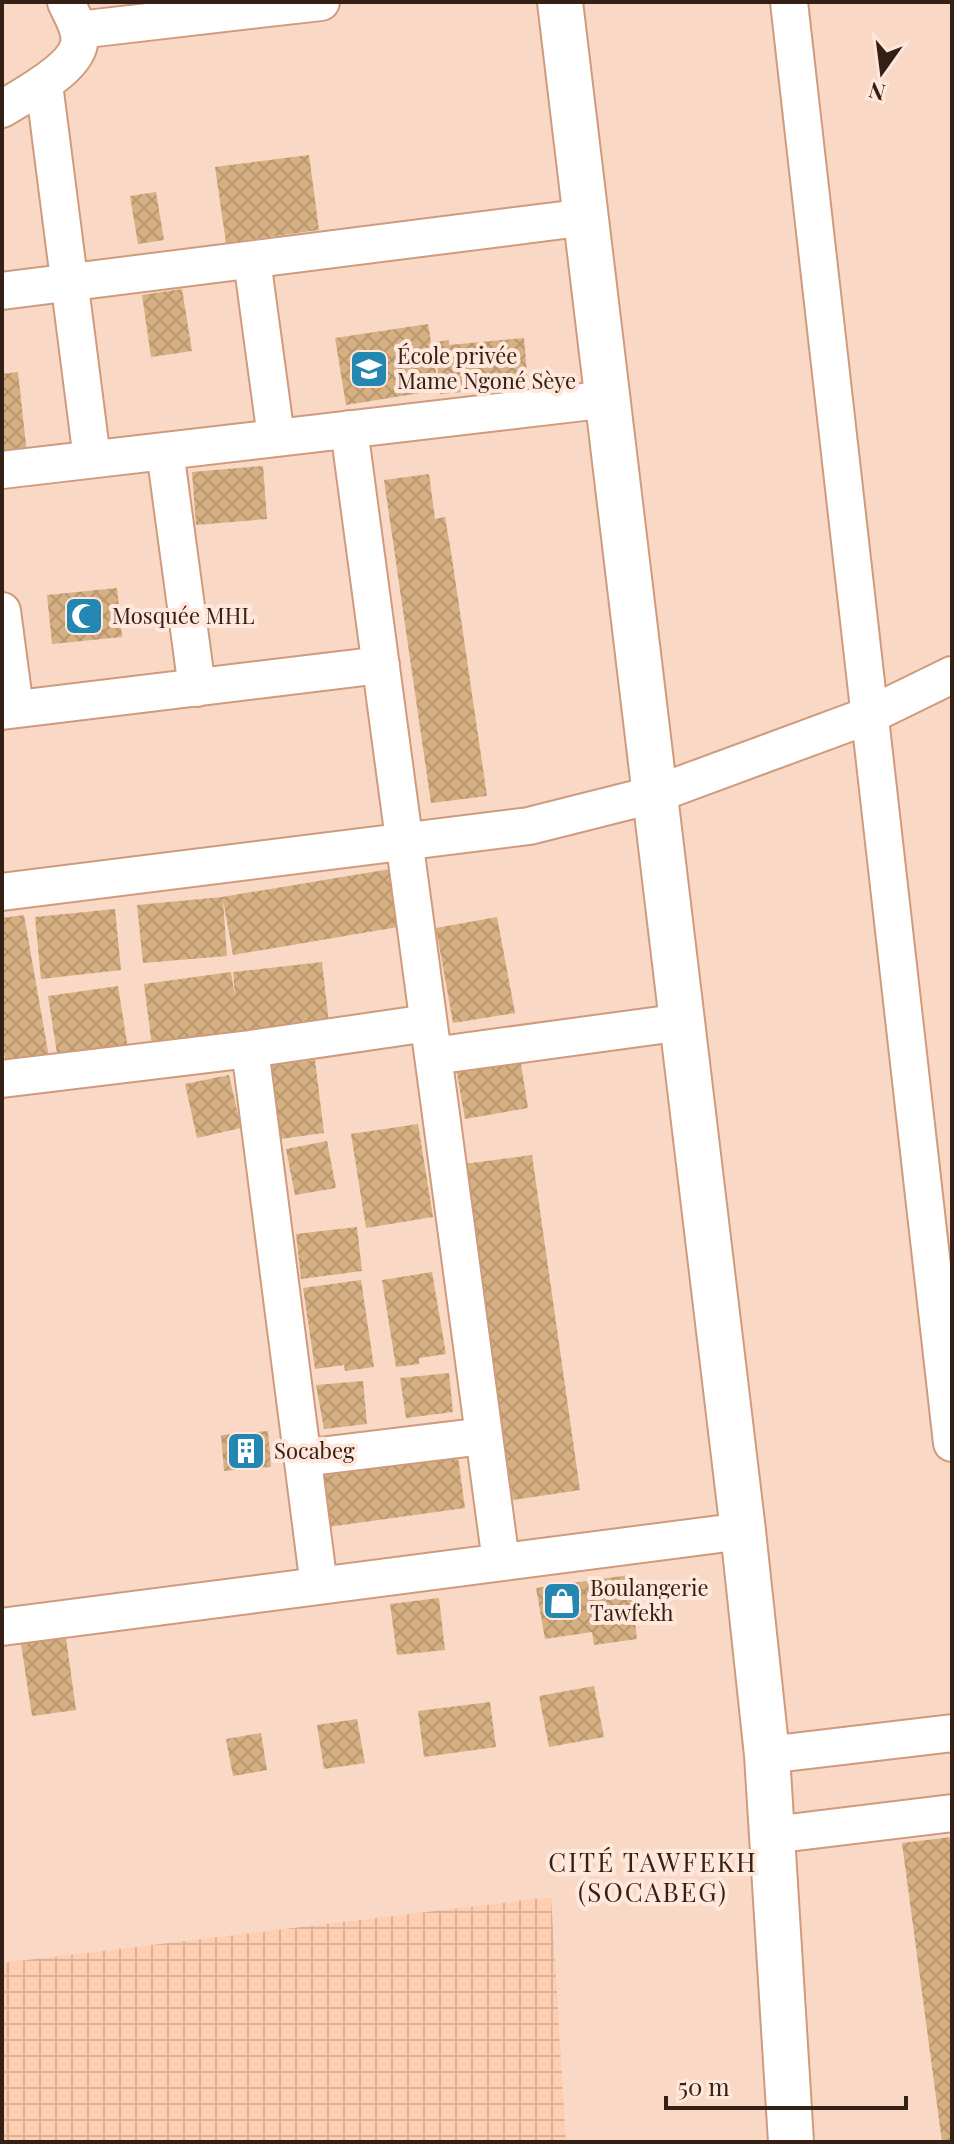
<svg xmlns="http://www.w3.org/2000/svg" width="954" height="2144" font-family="'Playfair Display',serif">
  <defs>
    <pattern id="industrial-grid" width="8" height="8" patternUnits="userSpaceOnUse" patternTransform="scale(2)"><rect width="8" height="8" fill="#ffceb1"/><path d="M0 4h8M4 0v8" fill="none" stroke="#dbb197"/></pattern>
    <pattern id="building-cross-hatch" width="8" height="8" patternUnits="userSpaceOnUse" patternTransform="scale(2)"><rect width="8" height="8" fill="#d6b082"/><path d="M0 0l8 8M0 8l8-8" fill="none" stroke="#b8976f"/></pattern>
  </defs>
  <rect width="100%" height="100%" fill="#f9d8c5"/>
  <path fill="url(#industrial-grid)" d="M551 1897 566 2142H2V1963Z"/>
  <path fill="url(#building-cross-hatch)" d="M309 155 319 230 226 243 215 167Z
    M156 192 164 240 138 244 130 196Z
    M182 289 192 351 151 357 142 295Z
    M428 324 439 390 346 405 335 338Z
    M524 338 528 386 440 394 435 342 449 340V345Z
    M18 372 27 454 2 456V374Z
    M263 466 267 519 196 525 192 472Z
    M429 474 435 519 445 517 452 558 487 796 431 803 384 480Z
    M117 588 122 637 52 644 47 595Z
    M390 869 398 927 233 955 223 900 227 956 143 963 137 905 222 897Z
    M115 909 121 970 41 979 35 917Z
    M24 915 50 1063 7 1070 2 1040V918Z
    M497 917 515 1013 453 1023 436 928Z
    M322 962 329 1023 152 1046 144 984 231 972 235 997 233 972Z
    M118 986 128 1049 58 1060 48 996Z
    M520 1058 528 1108 465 1119 456 1068Z
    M315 1060 324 1133 280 1139 271 1066Z
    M229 1075 241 1128 197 1138 185 1084Z
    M418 1124 433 1217 366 1228 351 1134Z
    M327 1141 336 1188 295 1195 286 1149Z
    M532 1155 580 1490 513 1500 464 1164Z
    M357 1227 362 1271 301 1279 296 1234Z
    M432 1272 446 1354 419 1358V1364L396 1367 382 1280Z
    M361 1280 374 1367 345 1371 344 1365 315 1369 303 1288Z
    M449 1373 453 1412 406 1418 400 1378Z
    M363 1381 367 1424 324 1429 316 1385Z
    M268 1431 271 1467 224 1471 221 1435Z
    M458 1457 465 1508 328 1527 321 1476Z
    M629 1575 637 1639 594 1645 592 1632 545 1639 536 1588Z
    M439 1598 445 1650 397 1655 390 1604Z
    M66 1638 76 1710 32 1716 21 1644Z
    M594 1686 604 1737 549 1747 539 1696Z
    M490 1702 496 1747 424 1757 418 1711Z
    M357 1719 365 1763 324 1769 317 1725Z
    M261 1733 267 1770 233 1776 226 1739Z
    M952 1837V2142H942L902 1843Z"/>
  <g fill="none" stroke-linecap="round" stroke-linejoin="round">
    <g stroke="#cf9b7d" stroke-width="40">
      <path id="minor" d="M789 2 952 1443
        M78 30 321 2
        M44 84 92 459
        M2 109C23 96 74 70 79 44 82 30 71 14 66 2
        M252 260 276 437
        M2 291 587 217
        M349 429 501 1562
        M165 451 197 688
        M2 470 609 399
        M2 611 15 709
        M2 711 381 665
        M2 892 529 826 656 794 870 715 952 675
        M250 1049 319 1586
        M433 1056 683 1022
        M2 1079 250 1049 428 1023
        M303 1458 484 1436
        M2 1627 743 1531
        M767 1755 952 1733
        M772 1835 952 1813"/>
    </g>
    <g stroke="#cf9b7d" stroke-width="48">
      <path id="tertiary" d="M560 2 743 1531 767 1755 791 2142"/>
    </g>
    <use href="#minor" stroke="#fff" stroke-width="36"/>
    <use href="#tertiary" stroke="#fff" stroke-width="44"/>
  </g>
  <defs>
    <g id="school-square" transform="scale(2)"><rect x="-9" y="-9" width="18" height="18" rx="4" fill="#2387b1" stroke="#ffe8db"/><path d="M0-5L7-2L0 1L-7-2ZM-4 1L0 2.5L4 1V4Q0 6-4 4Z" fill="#fff"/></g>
    <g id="mosque-square" transform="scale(2)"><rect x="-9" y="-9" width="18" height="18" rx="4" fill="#2387b1" stroke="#ffe8db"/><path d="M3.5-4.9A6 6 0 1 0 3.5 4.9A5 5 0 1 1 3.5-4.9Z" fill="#fff"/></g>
    <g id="building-square" transform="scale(2)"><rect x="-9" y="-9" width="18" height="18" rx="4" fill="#2387b1" stroke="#ffe8db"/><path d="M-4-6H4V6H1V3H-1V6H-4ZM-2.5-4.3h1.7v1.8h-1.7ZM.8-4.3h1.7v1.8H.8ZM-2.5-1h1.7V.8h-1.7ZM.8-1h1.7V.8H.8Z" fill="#fff"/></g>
    <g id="shop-square" transform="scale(2)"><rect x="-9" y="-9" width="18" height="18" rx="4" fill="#2387b1" stroke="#ffe8db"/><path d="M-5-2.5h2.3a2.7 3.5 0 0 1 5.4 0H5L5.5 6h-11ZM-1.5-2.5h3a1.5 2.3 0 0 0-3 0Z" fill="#fff"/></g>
  </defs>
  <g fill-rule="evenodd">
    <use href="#school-square" x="369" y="369"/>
    <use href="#mosque-square" x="84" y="616"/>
    <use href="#building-square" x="246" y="1451"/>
    <use href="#shop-square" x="562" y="1601"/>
  </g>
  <g text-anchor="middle" stroke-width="8" stroke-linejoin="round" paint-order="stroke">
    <g font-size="22" fill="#342014" stroke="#ffe8db" text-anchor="start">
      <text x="397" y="364">École privée<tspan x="397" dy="25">Mame Ngoné Sèye</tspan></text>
      <text x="112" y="624">Mosquée MHL</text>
      <text x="274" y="1459">Socabeg</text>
      <text x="590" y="1596">Boulangerie<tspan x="590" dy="25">Tawfekh</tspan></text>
    </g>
    <g font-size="26" letter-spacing="2" fill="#342014" stroke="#ffe8db">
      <text x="653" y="1872">CITÉ TAWFEKH<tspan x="653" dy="30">(SOCABEG)</tspan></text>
    </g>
  </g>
  <rect width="954" height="2144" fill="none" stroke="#342014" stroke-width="8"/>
  <g transform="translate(882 72) rotate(194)" stroke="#ffe8db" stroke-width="6" paint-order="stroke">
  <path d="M0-6L14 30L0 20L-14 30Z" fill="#342014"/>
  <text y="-12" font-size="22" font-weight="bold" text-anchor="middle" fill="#342014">N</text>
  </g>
  <path d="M666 2096v12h240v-12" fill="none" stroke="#342014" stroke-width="4"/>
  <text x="678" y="2096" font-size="24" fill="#342014" stroke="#ffe8db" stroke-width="6" paint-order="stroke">50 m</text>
</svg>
